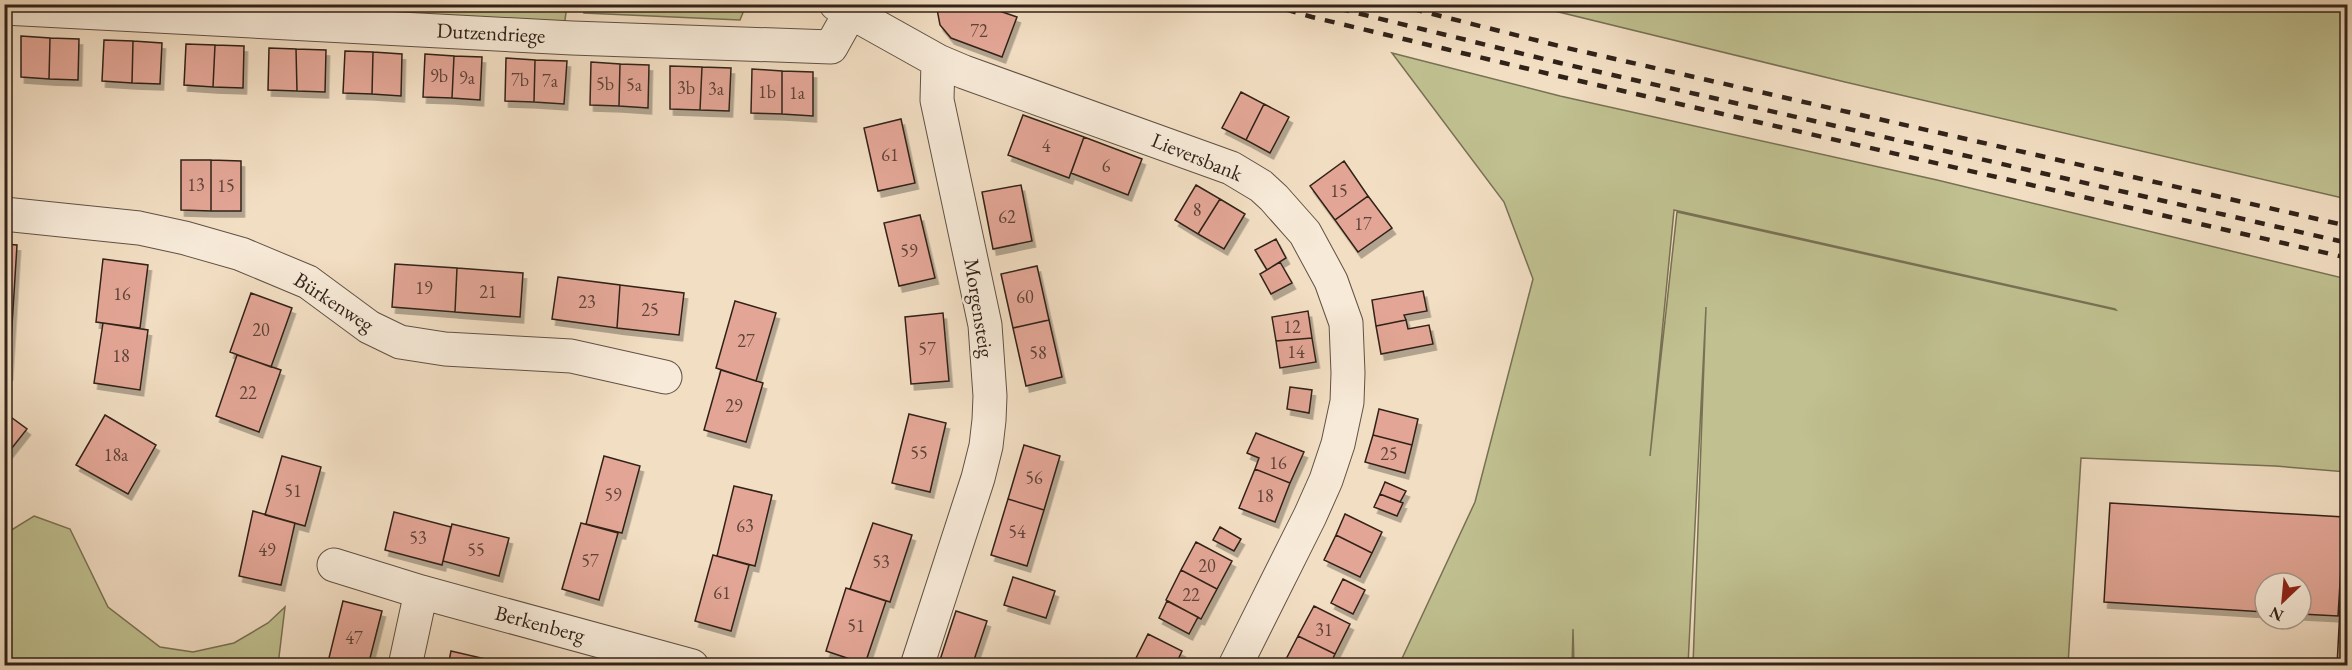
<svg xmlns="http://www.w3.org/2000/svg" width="2352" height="670" font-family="'EB Garamond',serif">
  <defs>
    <filter id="shadow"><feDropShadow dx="3.5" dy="6" stdDeviation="0" flood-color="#0004"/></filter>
  </defs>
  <rect width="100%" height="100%" fill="#f2dec3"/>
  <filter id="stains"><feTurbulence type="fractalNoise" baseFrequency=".00333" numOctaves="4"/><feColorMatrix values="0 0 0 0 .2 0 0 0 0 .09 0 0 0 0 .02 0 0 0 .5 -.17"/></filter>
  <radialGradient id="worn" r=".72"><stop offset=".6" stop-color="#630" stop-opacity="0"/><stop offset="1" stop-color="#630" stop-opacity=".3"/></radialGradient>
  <path fill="#c0c090" stroke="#787154" stroke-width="1.5" fill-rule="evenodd" d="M22 5H567L563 35Z
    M585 5V4L746 5 740 20 584 13Z
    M1530 5H2347V199L1845 82Z
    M1392 53 1560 96 1937 180 2347 279V472L2275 466 2081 458 2068 665H1693L1706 307 1688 665H1574L1573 629 1572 665H1399L1475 502 1533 279 1504 202ZM1674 210 2115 309 2116 310 1677 212 1650 456Z
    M34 516 70 529 108 607 160 647 193 652 234 643 268 623 285 607 278 665H13L5 648V534Z"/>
  <path fill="#e3a696" stroke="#312219" stroke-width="1.5" filter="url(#shadow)" d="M936 4H979L1017 17 1002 57 951 38 940 25Z
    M21 36 50 38 49 79 21 77Z
    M50 38 79 39 78 80 49 79Z
    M104 40 133 41 132 83 102 81Z
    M133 41 162 43 160 84 132 83Z
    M186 44 215 45 213 87 184 85Z
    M215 45 244 46 243 88 213 87Z
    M269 48 296 49 297 91 268 90Z
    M296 49 326 50 325 92 297 91Z
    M345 51 373 52 372 94 343 93Z
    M373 52 402 54 401 96 372 94Z
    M425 54 454 56 452 98 423 97Z
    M454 56 482 57 480 100 452 98Z
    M506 58 535 60 534 102 505 101Z
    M535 60 567 61 564 104 534 102Z
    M591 62 620 64 619 106 590 105Z
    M620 64 649 65 648 108 619 106Z
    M670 66 702 67 700 110 670 109Z
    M702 67 731 68 729 111 700 110Z
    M752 69 782 71V114L751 113Z
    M782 71 813 72V116L782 114Z
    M1241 92 1264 104 1246 140 1222 128Z
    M1264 104 1289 117 1270 153 1246 140Z
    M1023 115 1084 137 1069 178 1008 155Z
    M901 119 915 183 878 191 864 128Z
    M1084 137 1142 159 1128 195 1071 173Z
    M181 160H211V211L181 210Z
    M211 160 241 161V211H211Z
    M1344 161 1368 196 1335 220 1310 186Z
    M1021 185 1032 241 993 249 982 192Z
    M1196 185 1220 199 1198 234 1175 220Z
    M1368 196 1392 228 1358 252 1335 220Z
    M1220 199 1245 214 1224 249 1198 234Z
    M920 215 935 278 899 286 884 223Z
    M1276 239 1286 258 1267 270 1255 250Z
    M4 244 17 245 13 310H4Z
    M103 259 148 265 140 328 96 322Z
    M1280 262 1292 283 1271 294 1260 274Z
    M395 264 457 268 455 312 392 307Z
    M1037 266 1049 320 1013 328 1001 274Z
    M457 268 523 273 520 317 455 312Z
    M558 277 620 285 617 328 552 319Z
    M620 285 684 293 679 335 617 328Z
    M1423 291 1427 311 1404 315 1406 320 1376 326 1372 300Z
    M251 293 292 308 271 367 230 352Z
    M735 301 776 313 756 381 716 368Z
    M4 310H13L9 374H4Z
    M1308 311 1312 338 1276 341 1272 317Z
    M943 313 949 381 911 384 905 317Z
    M1049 320 1062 377 1026 386 1013 328Z
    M1406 320 1408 329 1429 325 1433 344 1381 354 1376 326Z
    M103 323 148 330 140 390 94 383Z
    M1312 338 1316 362 1280 368 1276 341Z
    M237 355 281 370 259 432 216 416Z
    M721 370 763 383 746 442 704 430Z
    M1290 387 1312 390 1309 413 1287 409Z
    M1379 409 1418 419 1412 445 1373 435Z
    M4 412 27 429 4 458Z
    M909 414 946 423 930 492 892 483Z
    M105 415 156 445 128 494 76 465Z
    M1256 433 1304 452 1290 483 1255 469 1259 458 1247 453Z
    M1373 435 1412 445 1405 473 1365 462Z
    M1024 445 1060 456 1044 510 1008 499Z
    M282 456 321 467 305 526 265 515Z
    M604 456 640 466 622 533 586 524Z
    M1255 469 1290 483 1275 522 1239 508Z
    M1385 482 1406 491 1400 502 1380 494Z
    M734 486 772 495 755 566 717 556Z
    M1380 494 1403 503 1397 516 1374 507Z
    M1008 499 1044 510 1027 566 991 555Z
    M2110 503 2344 517 2338 616 2301 614V583H2265V612L2104 602Z
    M253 511 295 523 281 585 239 576Z
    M394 512 451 527 442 565 385 550Z
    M1345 514 1382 532 1372 553 1336 535Z
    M581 523 618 533 599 600 562 589Z
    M873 523 912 535 890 602 850 589Z
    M452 524 509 538 499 576 443 561Z
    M1220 527 1241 539 1234 551 1213 540Z
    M2345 529H2348V609L2340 608Z
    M1336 535 1372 553 1360 577 1324 560Z
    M1196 542 1232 561 1217 589 1181 570Z
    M713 555 749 565 731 631 695 621Z
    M1181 570 1217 589 1201 619 1166 600Z
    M1013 577 1055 591 1046 618 1004 605Z
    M1343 579 1365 590 1353 614 1331 603Z
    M846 588 886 601 865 664 826 651Z
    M343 601 382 611 368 666H327Z
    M1167 601 1198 617 1189 634 1159 618Z
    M1314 606 1350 624 1335 654 1298 636Z
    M2340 608 2348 609V666H2337Z
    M956 611 987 621 972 666H938Z
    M1148 634 1182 651 1175 666H1137L1133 664Z
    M1298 636 1335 654 1329 666 1283 665Z
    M451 651 490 660 489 666H448Z"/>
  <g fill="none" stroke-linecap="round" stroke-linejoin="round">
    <g stroke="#615144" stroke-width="35">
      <path id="minor" d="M836 4 938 61 964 72 1231 168 1261 186 1274 198 1305 233 1331 281 1346 323 1348 373 1347 402 1338 444 1326 480 1310 516 1235 666
        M4 8 572 38 831 47 850 13
        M4 214 139 228 185 238 241 254 308 282 369 327 400 342 445 349 571 356 665 377
        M334 565 421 592 692 666
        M405 666 421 592
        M917 666 978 478 986 446 989 420 990 396 985 325 937 100 938 61"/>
    </g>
    <use href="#minor" stroke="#f7ead8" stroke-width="33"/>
    <path stroke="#312219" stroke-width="4.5" stroke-dasharray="10 10" stroke-linecap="butt" d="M1267 4 1312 17 1558 76 2348 258
      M1320 4 1560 63 2348 243
      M1393 4 1567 48 2348 226"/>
  </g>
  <g text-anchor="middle" stroke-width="5" stroke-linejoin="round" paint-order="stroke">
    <g font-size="18" fill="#5e4338">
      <text x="979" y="37">72</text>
      <text x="439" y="82">9b</text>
      <text x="467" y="84">9a</text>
      <text x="520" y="86">7b</text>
      <text x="550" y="87">7a</text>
      <text x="605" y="90">5b</text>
      <text x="634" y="91">5a</text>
      <text x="686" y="94">3b</text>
      <text x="716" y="95">3a</text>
      <text x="767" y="98">1b</text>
      <text x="797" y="99">1a</text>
      <text x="1046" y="152">4</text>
      <text x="890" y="161">61</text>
      <text x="1106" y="172">6</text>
      <text x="196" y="191">13</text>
      <text x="226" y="192">15</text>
      <text x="1339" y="197">15</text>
      <text x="1197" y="216">8</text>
      <text x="1007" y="223">62</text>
      <text x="1363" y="230">17</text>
      <text x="909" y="257">59</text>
      <text x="424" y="294">19</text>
      <text x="488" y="298">21</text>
      <text x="122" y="300">16</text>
      <text x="1025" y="303">60</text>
      <text x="587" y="308">23</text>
      <text x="650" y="316">25</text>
      <text x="1292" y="333">12</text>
      <text x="261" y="336">20</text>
      <text x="746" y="347">27</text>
      <text x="927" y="355">57</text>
      <text x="1296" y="358">14</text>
      <text x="1038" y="359">58</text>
      <text x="121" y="362">18</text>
      <text x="248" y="399">22</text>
      <text x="734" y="412">29</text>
      <text x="919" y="459">55</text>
      <text x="1389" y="460">25</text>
      <text x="116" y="461">18a</text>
      <text x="1278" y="469">16</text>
      <text x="1034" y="484">56</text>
      <text x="293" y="497">51</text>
      <text x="613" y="501">59</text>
      <text x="1265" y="502">18</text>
      <text x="745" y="532">63</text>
      <text x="1017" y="538">54</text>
      <text x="418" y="544">53</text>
      <text x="267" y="556">49</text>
      <text x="476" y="556">55</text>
      <text x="590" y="567">57</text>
      <text x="881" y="568">53</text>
      <text x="1207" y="572">20</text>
      <text x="722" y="599">61</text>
      <text x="1191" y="601">22</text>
      <text x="856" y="632">51</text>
      <text x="1324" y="636">31</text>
      <text x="354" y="644">47</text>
    </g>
    <g font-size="21" fill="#312219" stroke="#f7ead8">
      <text transform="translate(491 33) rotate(3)" y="7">Dutzendriege</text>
      <text transform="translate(1197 157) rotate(22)" y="7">Lieversbank</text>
      <text transform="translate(334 302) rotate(33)" y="7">Bürkenweg</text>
      <text transform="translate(979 308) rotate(81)" y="7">Morgensteig</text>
      <text transform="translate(540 624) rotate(15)" y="7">Berkenberg</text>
    </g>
  </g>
  <rect width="2352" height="670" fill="none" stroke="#f2dec3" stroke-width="24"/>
  <rect x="6" y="6" width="2340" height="658" fill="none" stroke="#312219" stroke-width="3"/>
  <rect x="12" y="12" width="2328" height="646" fill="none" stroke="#312219" stroke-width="1.5"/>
  <g transform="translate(2283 601) rotate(206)"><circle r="28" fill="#f7ead8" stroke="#a89a8c" stroke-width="1.5"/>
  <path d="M0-4.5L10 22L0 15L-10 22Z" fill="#8f2418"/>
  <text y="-9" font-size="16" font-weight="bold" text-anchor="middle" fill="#312219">N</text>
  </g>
  <rect width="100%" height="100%" filter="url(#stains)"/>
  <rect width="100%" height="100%" fill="url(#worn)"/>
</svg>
